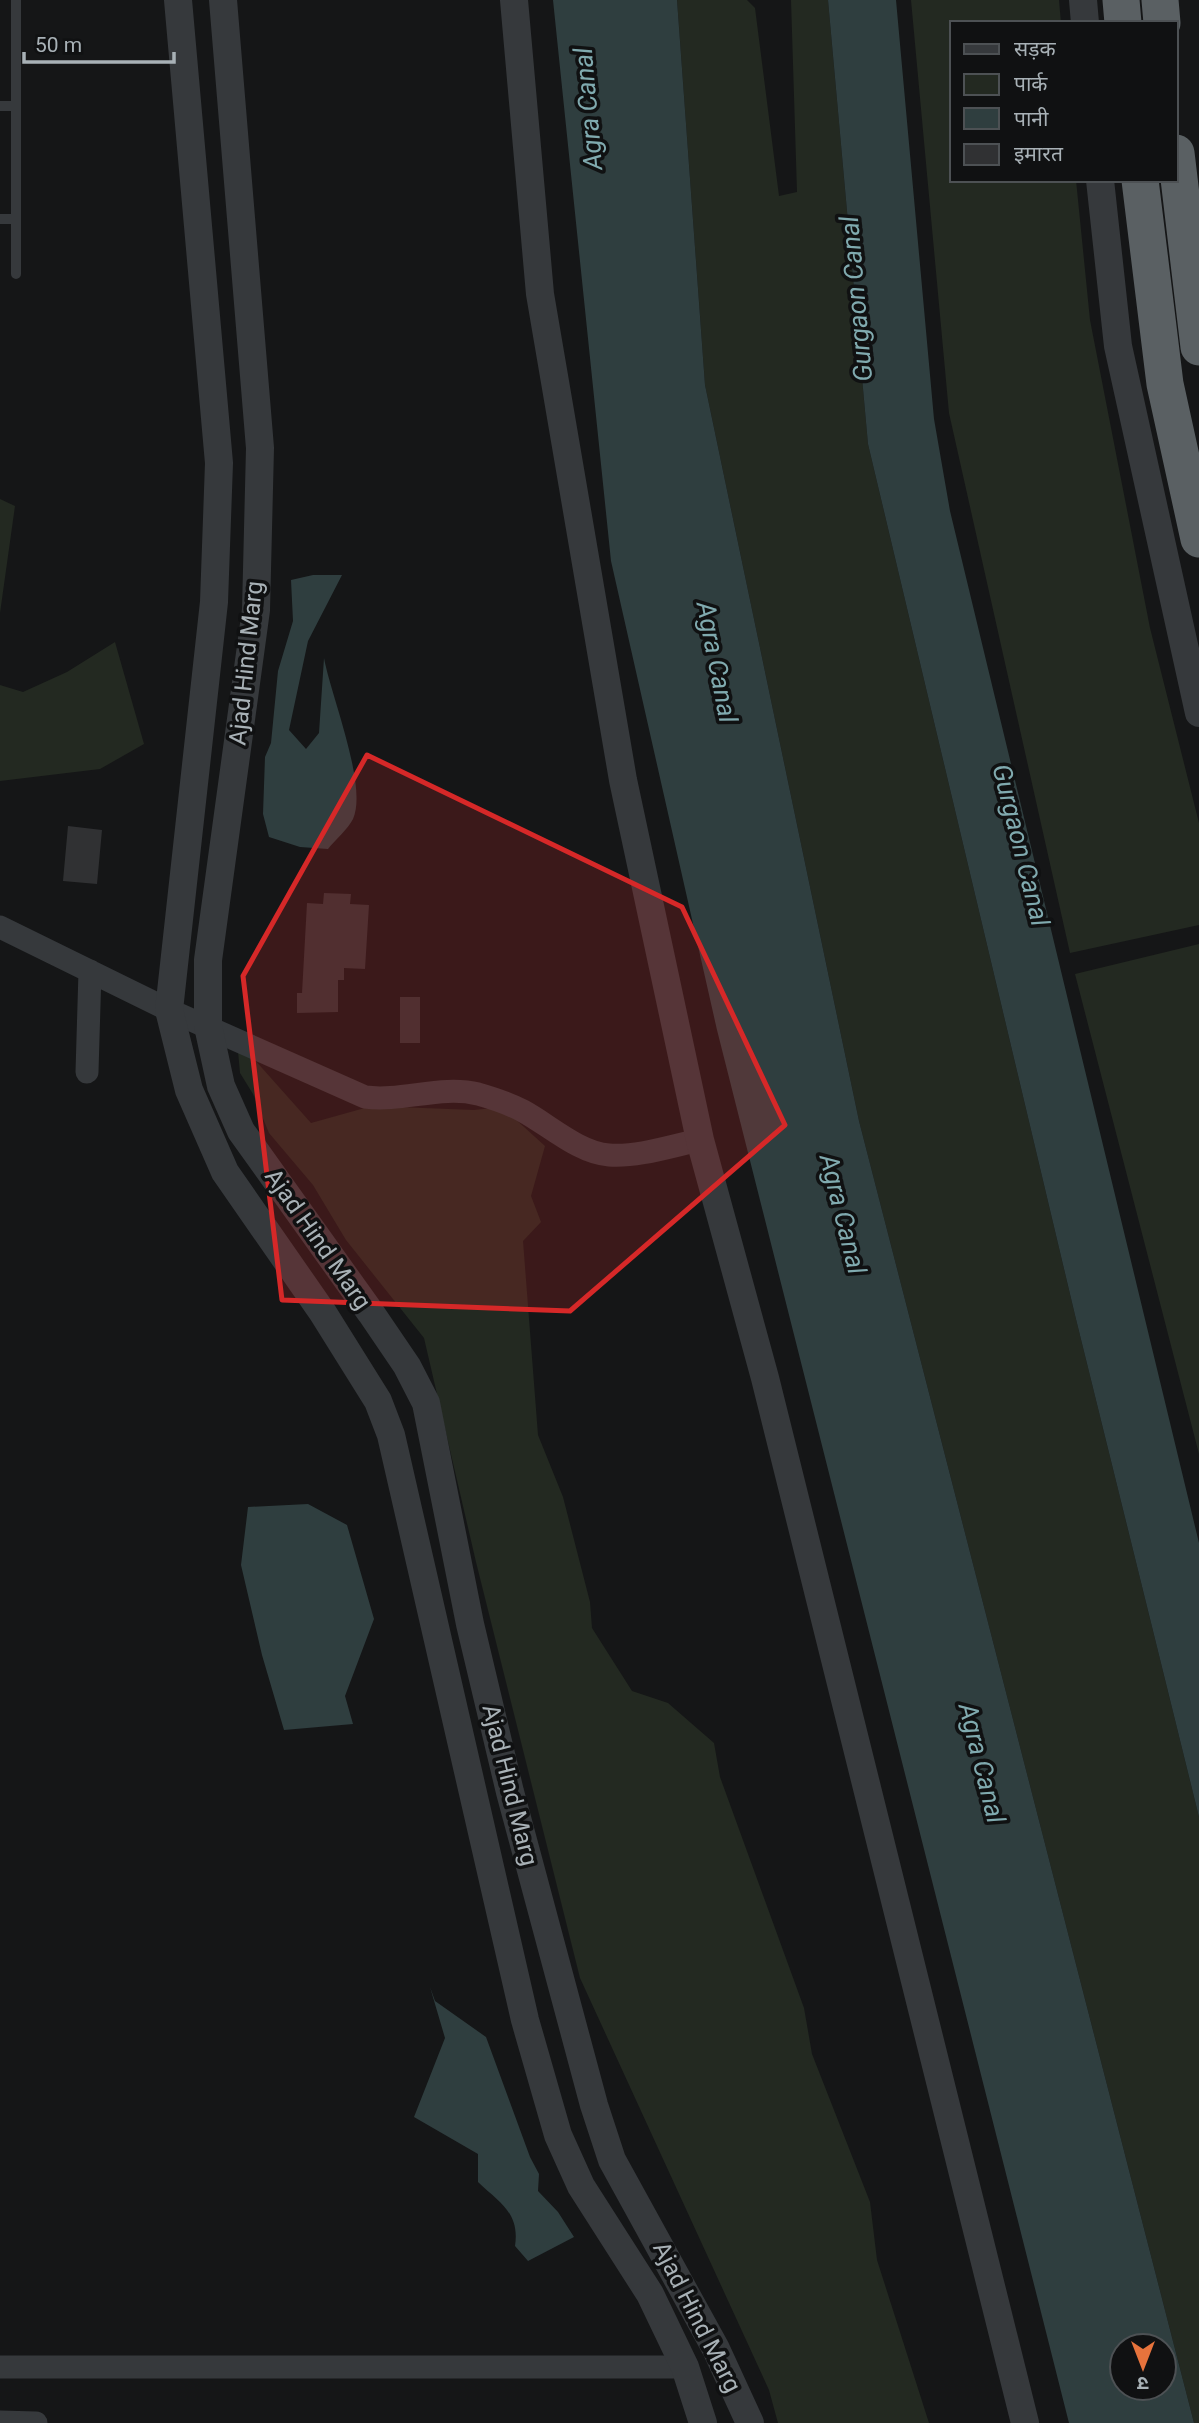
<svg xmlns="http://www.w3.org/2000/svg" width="1199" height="2423" font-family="Roboto,'Noto Sans Devanagari',sans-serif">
  <rect width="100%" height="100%" fill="#151617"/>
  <path fill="#232921" d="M677 0H747L755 8 779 196 797 192 791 0H828L868 444 1075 1315 1199 1817V2423H1194L859 1121 705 385Z
    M911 0H1059L1061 23H952V180H1076L1090 320 1150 628 1199 823V925L1070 953 949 413Z
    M0 499 15 506 0 613Z
    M115 642 144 744 100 769 0 781V685L23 692 67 672Z
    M1199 944V1454L1075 974Z
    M237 1040 311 1123 372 1106 474 1110 502 1107 545 1146 531 1196 541 1222 523 1241 538 1435 563 1497 590 1602 592 1628 632 1691 668 1703 714 1743 720 1777 804 2008 812 2054 870 2202 877 2260 929 2423H778L769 2390 580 1978 476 1562 424 1338 346 1240 313 1185 269 1133 253 1094 240 1073Z"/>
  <path fill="#2f3e3f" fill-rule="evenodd" d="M553 0H677L705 385 859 1121 1194 2423H1069L717 1030 611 561ZM1164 2346V2388H1122V2346Z
    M828 0H896L934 419 950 511 1199 1543V1817L1075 1315 868 444Z
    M313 575H342L308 641 289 730 306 749 319 733 324 658C331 696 368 786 353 819 348 829 335 840 328 849L300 847 269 837 263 814 265 757 271 743 278 671 293 621 291 580Z
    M308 1504 347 1525 374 1619 345 1696 353 1724 284 1730 262 1655 241 1565 248 1507Z
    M430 1987 435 2001 486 2037 530 2157 539 2174 538 2191 558 2212 574 2237 528 2261 515 2246C520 2213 500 2203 478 2182V2154L414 2117 445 2038Z"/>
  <path fill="#303133" d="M68 826 102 830 97 884 63 881Z
    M324 893 351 894 350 904 369 905 365 969 344 968V980H338V1012L297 1013V993H302L307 903 323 904Z
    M400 997H420V1043H400Z"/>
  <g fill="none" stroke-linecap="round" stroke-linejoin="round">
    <path stroke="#36393c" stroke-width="10" d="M16 0V274
      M0 106H16
      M0 219H16"/>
    <path stroke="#36393c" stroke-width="23" d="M0 927 169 1010 365 1097C402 1102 441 1085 478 1094 492 1098 510 1104 523 1111 549 1125 579 1153 609 1155 639 1157 671 1146 700 1140
      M87 1072 90 971
      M0 2367H685
      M0 2422 36 2423"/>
    <path stroke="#36393c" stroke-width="28" d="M178 0 219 463 214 602 169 1010 189 1090 225 1172 323 1313 378 1401 391 1435 525 2020 558 2135 581 2186 650 2294 685 2367 703 2423
      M223 0 260 448 256 610 208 960V1026L221 1086 241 1131 371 1313 407 1366 426 1403 470 1624 510 1792 594 2105 612 2160 716 2349 750 2423
      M514 0 540 294 623 780 700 1140 765 1378 1025 2423
      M1083 0 1085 23
      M1100 180 1118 346 1199 713"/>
    <path stroke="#5a6063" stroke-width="37" d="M1121 0 1123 23
      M1160 0 1162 23
      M1176 153 1199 347
      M1140 180 1165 384 1199 539"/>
  </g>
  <path fill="#d62828" fill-opacity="0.2" stroke="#d62828" stroke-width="5" stroke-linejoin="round" d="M367 755 682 907 785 1125 570 1311 282 1300 243 976Z"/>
  <g text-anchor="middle" stroke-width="7" stroke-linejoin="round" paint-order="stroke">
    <g font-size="24" fill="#a8b1b6" stroke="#101112">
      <text transform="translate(246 663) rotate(-84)" y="8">Ajad Hind Marg</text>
      <text transform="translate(318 1239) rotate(55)" y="8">Ajad Hind Marg</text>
      <text transform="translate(510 1785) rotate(76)" y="8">Ajad Hind Marg</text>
      <text transform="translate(697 2317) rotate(63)" y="8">Ajad Hind Marg</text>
    </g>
    <g font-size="26" font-style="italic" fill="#80aaaf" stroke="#101112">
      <text transform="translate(588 109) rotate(-95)" y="9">Agra Canal</text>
      <text transform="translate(856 299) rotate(-95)" y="9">Gurgaon Canal</text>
      <text transform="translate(717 662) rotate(79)" y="9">Agra Canal</text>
      <text transform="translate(1021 845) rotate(76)" y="9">Gurgaon Canal</text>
      <text transform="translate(843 1214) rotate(76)" y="9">Agra Canal</text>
      <text transform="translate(982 1763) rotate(76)" y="9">Agra Canal</text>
    </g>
  </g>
  <rect x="950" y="21" width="228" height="161" fill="#101112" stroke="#4d5154" stroke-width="2"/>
  <rect x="964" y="44" width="35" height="10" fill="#36393c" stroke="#4d5154" stroke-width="2"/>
  <text x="1014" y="56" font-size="21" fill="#a8b1b6">सड़क</text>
  <rect x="964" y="74" width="35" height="21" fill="#232921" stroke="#4d5154" stroke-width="2"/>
  <text x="1014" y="91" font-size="21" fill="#a8b1b6">पार्क</text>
  <rect x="964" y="108" width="35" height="21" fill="#2f3e3f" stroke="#4d5154" stroke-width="2"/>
  <text x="1014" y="126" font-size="21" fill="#a8b1b6">पानी</text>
  <rect x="964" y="144" width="35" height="21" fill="#303133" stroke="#4d5154" stroke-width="2"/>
  <text x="1014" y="161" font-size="21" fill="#a8b1b6">इमारत</text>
  <g transform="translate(1143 2367) rotate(180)"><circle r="33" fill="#101112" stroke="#4d5154" stroke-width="2"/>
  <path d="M0-5L12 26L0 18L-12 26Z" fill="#e7733c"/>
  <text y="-10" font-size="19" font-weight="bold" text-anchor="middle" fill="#a8b1b6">उ</text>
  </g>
  <path d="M24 52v10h150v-10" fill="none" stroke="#a8b1b6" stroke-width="3.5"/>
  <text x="35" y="52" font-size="21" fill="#a8b1b6" stroke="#101112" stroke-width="5" paint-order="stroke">50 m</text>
</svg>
